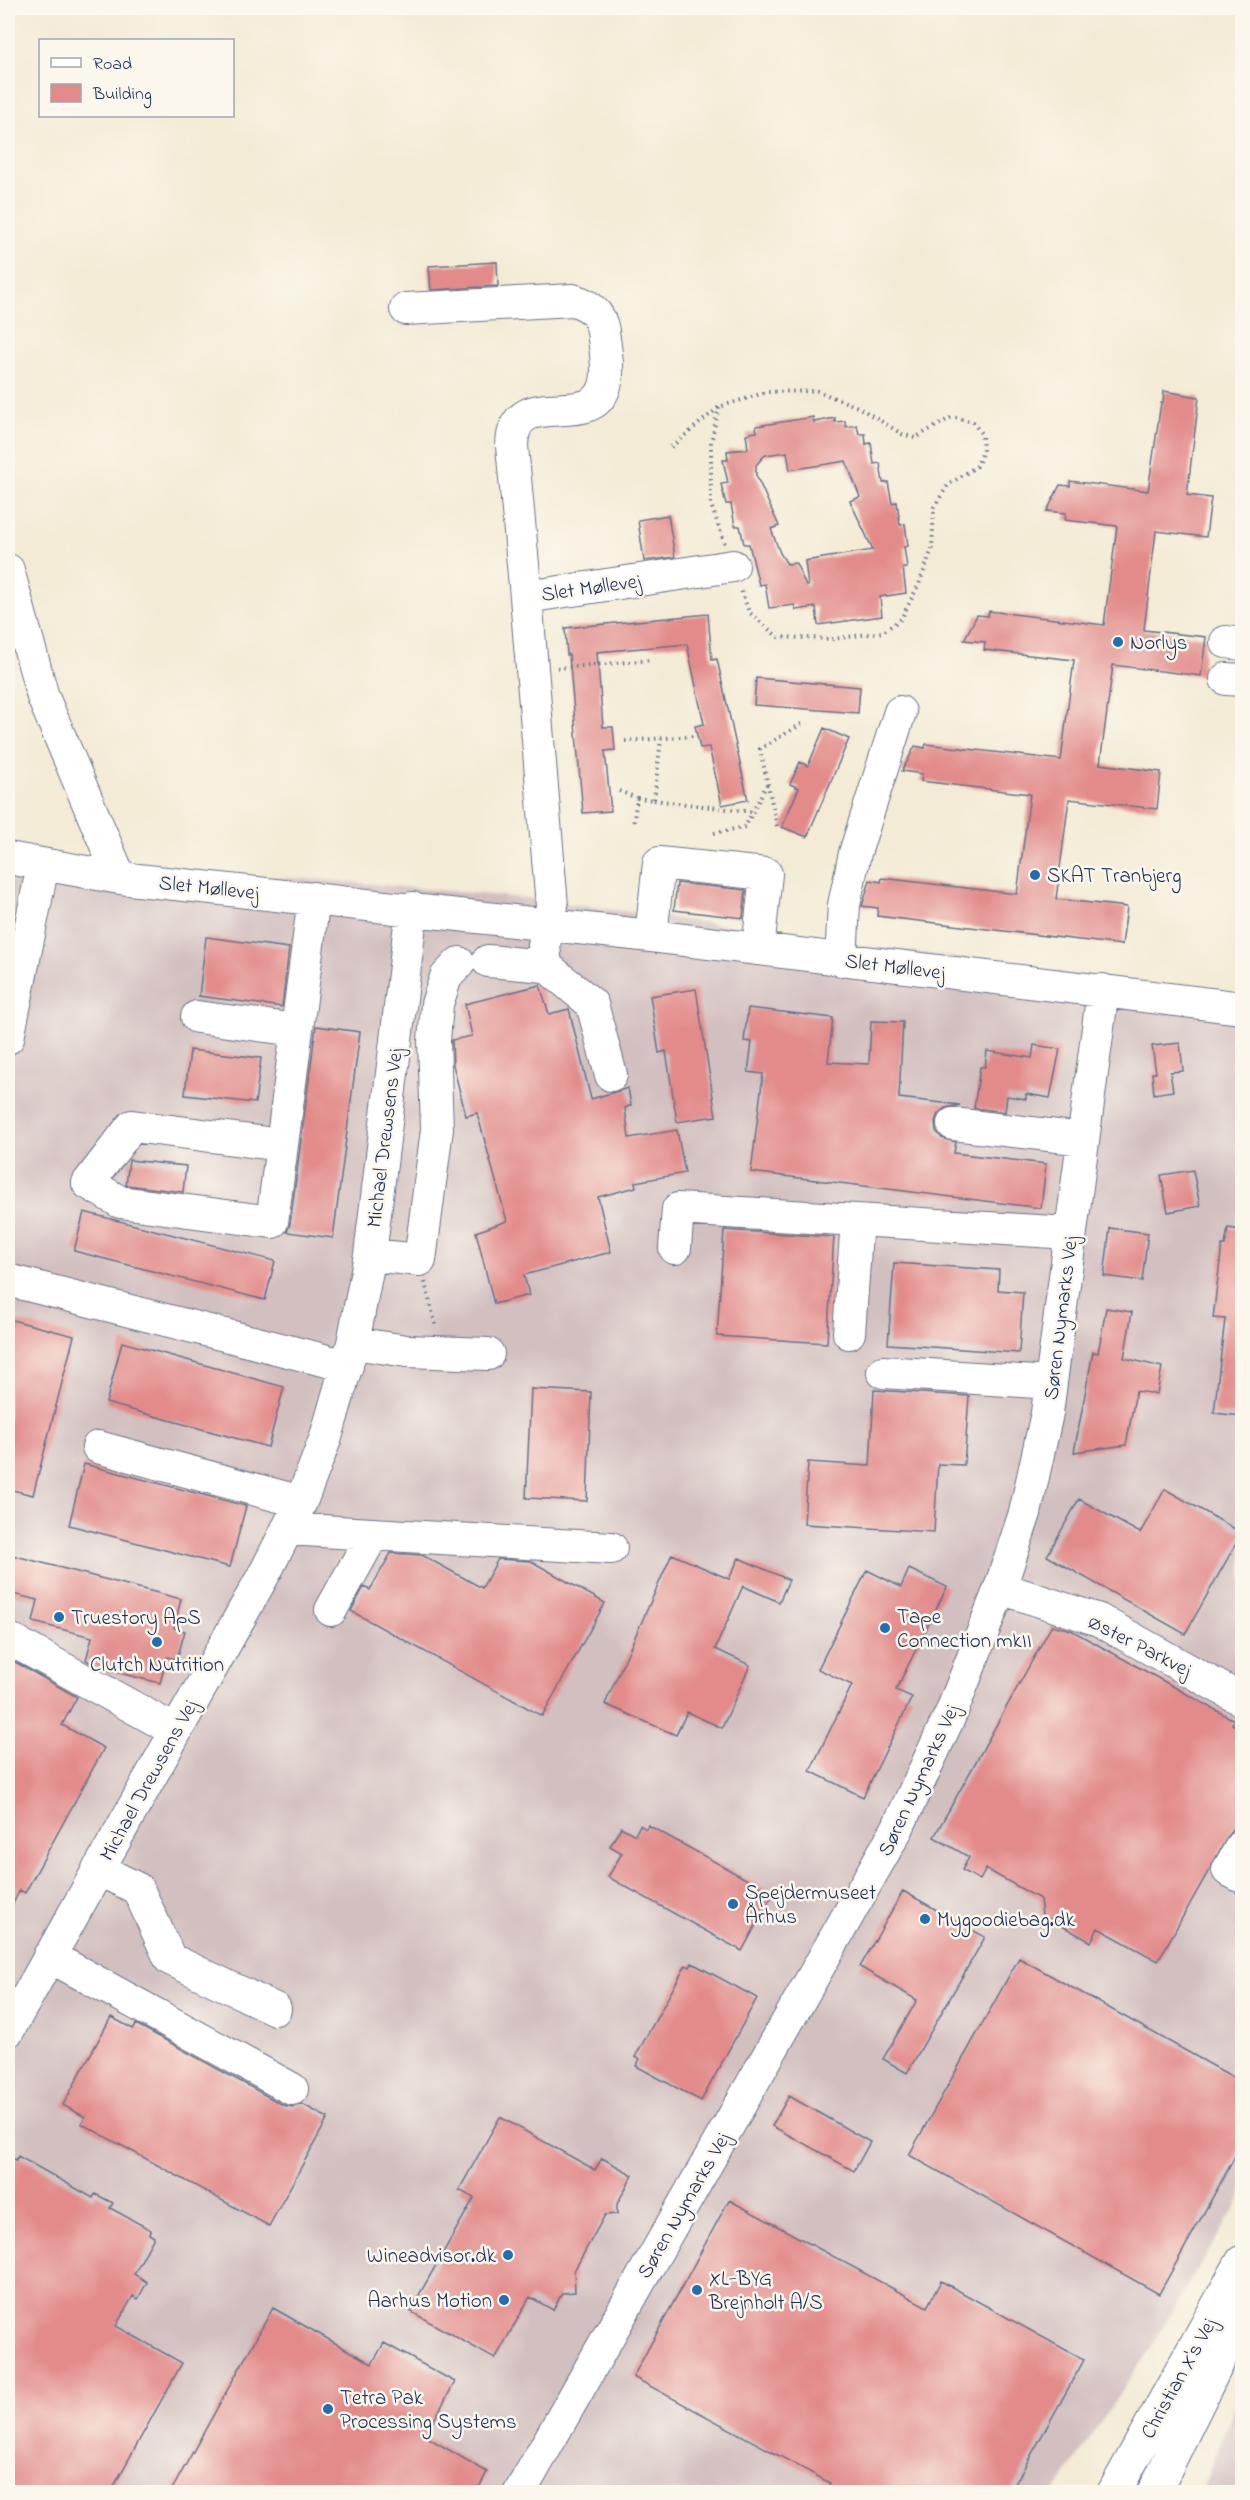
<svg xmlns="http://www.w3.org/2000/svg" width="1250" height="2500" font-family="'Indie Flower',sans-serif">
  <rect width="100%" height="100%" fill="#fbf7ec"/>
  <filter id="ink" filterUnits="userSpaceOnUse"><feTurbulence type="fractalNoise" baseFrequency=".0167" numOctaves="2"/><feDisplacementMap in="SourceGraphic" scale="12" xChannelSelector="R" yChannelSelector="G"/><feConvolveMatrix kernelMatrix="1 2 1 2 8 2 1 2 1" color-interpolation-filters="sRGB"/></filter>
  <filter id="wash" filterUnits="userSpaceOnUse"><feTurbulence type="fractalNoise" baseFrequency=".008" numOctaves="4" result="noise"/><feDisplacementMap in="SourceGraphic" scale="24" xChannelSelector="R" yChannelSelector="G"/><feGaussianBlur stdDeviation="1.35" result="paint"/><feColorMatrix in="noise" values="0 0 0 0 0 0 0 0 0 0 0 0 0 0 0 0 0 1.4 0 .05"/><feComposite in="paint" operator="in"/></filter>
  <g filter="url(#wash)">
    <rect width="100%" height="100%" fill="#f3ebd5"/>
    <path fill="#d2bfc0" d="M8 847 138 871 326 880 536 899 1242 998V2196L1148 2352 1054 2492H8Z
      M1242 2389V2492H1201Z"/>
    <g id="blocks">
      <path fill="#e28b8a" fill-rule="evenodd" d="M497 262 498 286 431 290 429 266Z
        M1164 391 1199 397 1187 495 1211 498 1206 537 1156 531 1144 630 1206 637 1201 676 1113 665 1100 764 1161 772 1157 809 1069 799 1056 899 1127 907 1122 945 877 916 878 908 862 906 870 880 881 882 882 878 1017 894 1030 794 921 781 922 774 902 771 915 746 925 748 926 744 1061 760 1074 660 984 650 985 642 964 640 977 615 988 616 989 611 1104 625 1117 526 1065 520 1066 513 1047 511 1060 485 1070 486V481L1148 491 1161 403H1163Z
        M813 417 814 422 835 418V422L845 421 846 427 857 425 859 434H865L866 444 871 443 874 464 880 463 883 483 888 482 892 503 897 502 900 525 905 524 908 546 904 547 907 568H903L906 593 880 597 882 616 818 625 816 607 796 610 795 605 769 608 765 584 759 585 749 544H744L740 526H735L731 504H726L721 484 728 483 723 460H728L727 451 748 449 746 434 757 432 756 426ZM787 452 790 470 846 461 860 497 850 501 873 550 805 561 808 586H806L796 563 787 564 780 553 771 529 779 526 756 475V465L765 455Z
        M668 515 675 557 644 561 638 520Z
        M708 614 712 660 717 659 748 800 722 805 709 747 700 748 695 726 704 724 687 644 597 652 603 727H613L615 750 605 751 611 811 583 813 569 655H567L565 628Z
        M756 678 860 687 858 713 754 705Z
        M824 728 849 739 807 837 782 827 799 788 790 784 800 762 808 766Z
        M677 883 746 890 743 918 674 910Z
        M206 937 289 948 282 1007 199 996Z
        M540 985 549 1014 569 1009 591 1099 628 1088 631 1105 625 1108 629 1138 677 1130 685 1173 635 1182 636 1187 598 1197 611 1252 524 1275 529 1295 494 1304 476 1232 507 1221 477 1113 466 1116 453 1065 452 1040 472 1036 465 1004Z
        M696 989 716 1116 677 1122 666 1051 659 1053 650 996Z
        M748 1008 833 1018 828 1062 869 1064 871 1021 903 1022 899 1098 960 1105 945 1108 938 1114 935 1121 936 1131 942 1138 956 1142 954 1153 1046 1164 1041 1208 751 1172 763 1074 748 1072 752 1042 744 1041Z
        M316 1026 360 1032 333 1238 287 1232 290 1224Z
        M1180 1043 1183 1071 1170 1072 1173 1091 1154 1094 1152 1073H1156L1152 1046Z
        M1034 1045 1060 1049 1050 1098 1026 1094V1099L1007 1096 1005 1112 974 1108 980 1067H985L987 1051 1032 1058Z
        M190 1050 261 1058 255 1103 185 1095Z
        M129 1160 186 1166 183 1192 126 1185Z
        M1193 1170 1200 1206 1168 1212 1161 1175Z
        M84 1212 275 1261 265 1300 74 1251Z
        M1110 1228 1148 1233 1142 1281 1104 1276Z
        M1228 1228 1242 1230V1416L1214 1413 1225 1319 1213 1318 1222 1245H1225Z
        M724 1230 834 1237 827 1343 717 1336Z
        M894 1263 999 1270 998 1290 1023 1292 1019 1353 888 1344Z
        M1106 1308 1132 1312 1124 1358 1162 1367 1157 1394 1136 1391 1126 1445 1074 1452 1093 1352 1098 1353Z
        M12 1320 74 1336 33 1495 8 1489V1336Z
        M122 1342 284 1387 268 1447 106 1403Z
        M531 1389 591 1392 587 1501 526 1498Z
        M874 1390 969 1396 964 1465 938 1464 934 1532 804 1524 808 1462 870 1466Z
        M84 1464 246 1506 230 1567 69 1525Z
        M1165 1489 1242 1533 1185 1634 1047 1556 1079 1499 1140 1533Z
        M391 1553 422 1555 482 1588 498 1559 531 1561 605 1603 542 1716 351 1611 364 1587 370 1590Z
        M8 1554 181 1599 174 1628 185 1631 177 1659 167 1657 160 1683 99 1668 86 1660 92 1637 33 1622 38 1600 8 1593Z
        M672 1554 729 1579 739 1558 789 1580 779 1602 743 1586 715 1649 750 1665 722 1728 687 1712 676 1735 605 1704Z
        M909 1569 947 1587 896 1690 912 1697 863 1797 810 1771 852 1685 818 1669 867 1570 901 1587Z
        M1052 1625 1071 1630 1234 1720 1232 1724 1242 1730V1811L1158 1961 1098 1928 1091 1942 1042 1915 1040 1899 986 1869 980 1880 962 1870 969 1857 934 1837Z
        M8 1658 77 1697 62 1725 104 1748 25 1893 20 1890 8 1913Z
        M640 1825 646 1829 648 1825 773 1894 742 1951 608 1877 622 1853 610 1846 621 1827 635 1835Z
        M903 1891 985 1937 907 2073 883 2059 917 2000 860 1967Z
        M1019 1958 1242 2082V2144L1159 2294 909 2155Z
        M692 1963 757 1998 701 2101 636 2066 640 2059 635 2057 686 1965 690 1967Z
        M111 2017 133 2029 136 2024 283 2105 293 2107 302 2104 328 2118 269 2226 82 2124 85 2117 63 2105Z
        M789 2096 870 2142 854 2171 772 2126Z
        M500 2117 595 2170 602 2158 633 2175 617 2204V2214L605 2215 574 2271 575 2292 562 2293 553 2310 530 2297 495 2359 410 2311 474 2198 459 2190Z
        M8 2156 16 2160 18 2156 93 2198 95 2194 113 2203 110 2208 151 2230 149 2234 154 2237 134 2274 147 2282 138 2299 133 2296 116 2326 182 2363 110 2493H8Z
        M729 2200 927 2307 941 2281 1084 2360 1010 2493H842L829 2485 830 2483 633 2377Z
        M273 2308 372 2364 384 2343 455 2382 425 2436 487 2472 476 2493H170Z"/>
    </g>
  </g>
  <g filter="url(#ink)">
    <use href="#blocks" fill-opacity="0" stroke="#677188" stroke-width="1.5"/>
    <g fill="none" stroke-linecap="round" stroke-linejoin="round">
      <g stroke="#677188" stroke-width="34">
        <path id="minor" d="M406 309 573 300C590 305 600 313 603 331 605 348 610 370 605 386 591 434 513 381 512 446L526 597
          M8 570 43 697 120 878
          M1226 642 1242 644
          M1226 679 1242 680
          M8 858 120 878 651 936 1242 1008
          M651 936 659 863 766 874 758 949
          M841 960 844 905 855 853 900 712
          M488 961 546 966 592 1004 611 1075
          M546 966 544 945 552 906 526 597 733 566
          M197 1017 297 1030
          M8 1038 43 865
          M953 1124 1083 1139
          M282 1145 132 1126 88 1183 120 1202 272 1222 314 898
          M675 1248 678 1209 1070 1233
          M370 1255 420 1260 437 1129 434 1041 437 1004 446 977 459 963
          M8 1280 347 1366
          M849 1333 857 1220
          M353 1343 407 1351 488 1354
          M883 1372 1051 1383
          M98 1447 301 1502
          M287 1529 611 1548
          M1000 1588 1099 1620 1242 1700
          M331 1610 373 1534
          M8 1638 176 1731
          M1242 1845 1228 1870 1242 1877
          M98 1869 138 1889 170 1959 275 2009
          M49 1956 292 2089
          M8 2031 267 1569 301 1502 326 1437 353 1343 370 1255 412 908
          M520 2492 897 1829 952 1711 1000 1588 1025 1513 1047 1413 1103 990"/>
      </g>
      <g stroke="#677188" stroke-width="35">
        <path id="major" d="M1114 2492 1242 2262
          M1154 2492 1242 2313"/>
      </g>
      <path stroke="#677188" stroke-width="4" stroke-dasharray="1.5 4.5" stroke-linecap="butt" d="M719 407 711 442V505L725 544
        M671 447 719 407 767 392 817 391 858 407 902 434 915 438 952 417 973 422 982 435 983 451 977 466 948 485 934 507 932 549 919 584 901 619 883 632 833 639 778 637 749 612 741 590
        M557 668 652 660
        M625 741 694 736
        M619 791 637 798 633 826
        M637 798 654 800 661 739
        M654 800 752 812
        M777 826 760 749 803 723
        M714 833 745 827 767 784
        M425 1282 436 1327"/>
      <use href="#minor" stroke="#fff" stroke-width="32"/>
      <use href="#major" stroke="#fff" stroke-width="33"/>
    </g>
  </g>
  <g fill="#1f6fb2" stroke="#fbf7ec" stroke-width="2">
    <circle cx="1118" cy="642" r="6"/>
    <circle cx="1035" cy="875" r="6"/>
    <circle cx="59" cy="1617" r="6"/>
    <circle cx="885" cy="1628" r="6"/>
    <circle cx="157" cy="1642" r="6"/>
    <circle cx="733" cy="1904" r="6"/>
    <circle cx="925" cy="1919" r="6"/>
    <circle cx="508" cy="2255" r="6"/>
    <circle cx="697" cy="2290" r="6"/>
    <circle cx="504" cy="2300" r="6"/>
    <circle cx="328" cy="2409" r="6"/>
  </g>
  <g text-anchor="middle" stroke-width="5" stroke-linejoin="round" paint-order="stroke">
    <g font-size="21" fill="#1b2f5e" stroke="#fbf7ec">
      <text transform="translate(591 587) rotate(-8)" y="7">Slet Møllevej</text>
      <text transform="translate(209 887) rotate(6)" y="7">Slet Møllevej</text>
      <text transform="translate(895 966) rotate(7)" y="7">Slet Møllevej</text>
      <text transform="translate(384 1138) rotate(-83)" y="7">Michael Drewsens Vej</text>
      <text transform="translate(1060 1318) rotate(-83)" y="7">Søren Nymarks Vej</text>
      <text transform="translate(1140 1645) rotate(27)" y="7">Øster Parkvej</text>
      <text transform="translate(148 1780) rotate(-61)" y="7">Michael Drewsens Vej</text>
      <text transform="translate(918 1780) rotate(-65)" y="7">Søren Nymarks Vej</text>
      <text transform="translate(683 2205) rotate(-60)" y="7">Søren Nymarks Vej</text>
      <text transform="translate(1178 2378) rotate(-61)" y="7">Christian X's Vej</text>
    </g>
    <g font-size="21" fill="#1b2f5e" stroke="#fbf7ec" text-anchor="start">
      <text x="1130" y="649">Norlys</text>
      <text x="1047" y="882">SKAT Tranbjerg</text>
      <text x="897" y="1623">Tape<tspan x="897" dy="24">Connection mkII</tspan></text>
      <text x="71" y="1624">Truestory ApS</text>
      <text x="157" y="1671" text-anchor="middle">Clutch Nutrition</text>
      <text x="745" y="1899">Spejdermuseet<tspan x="745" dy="24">Århus</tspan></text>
      <text x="937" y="1926">Mygoodiebag.dk</text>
      <text x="496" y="2262" text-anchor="end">Wineadvisor.dk</text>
      <text x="709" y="2285">XL-BYG<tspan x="709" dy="24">Brejnholt A/S</tspan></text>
      <text x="492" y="2307" text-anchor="end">Aarhus Motion</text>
      <text x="340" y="2404">Tetra Pak<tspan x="340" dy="24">Processing Systems</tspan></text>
    </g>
  </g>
  <rect width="1250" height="2500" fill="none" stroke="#fbf7ec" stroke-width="30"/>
  <rect x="39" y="39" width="195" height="78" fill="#fbf7ec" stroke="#a1a7b3" stroke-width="1.5"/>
  <rect x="51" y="58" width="30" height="9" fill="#ffffff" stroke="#a1a7b3" stroke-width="1.5"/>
  <text x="93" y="69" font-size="18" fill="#1b2f5e">Road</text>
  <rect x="51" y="84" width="30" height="18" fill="#e28b8a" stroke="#a1a7b3" stroke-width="1.5"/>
  <text x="93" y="99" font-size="18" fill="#1b2f5e">Building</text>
</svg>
